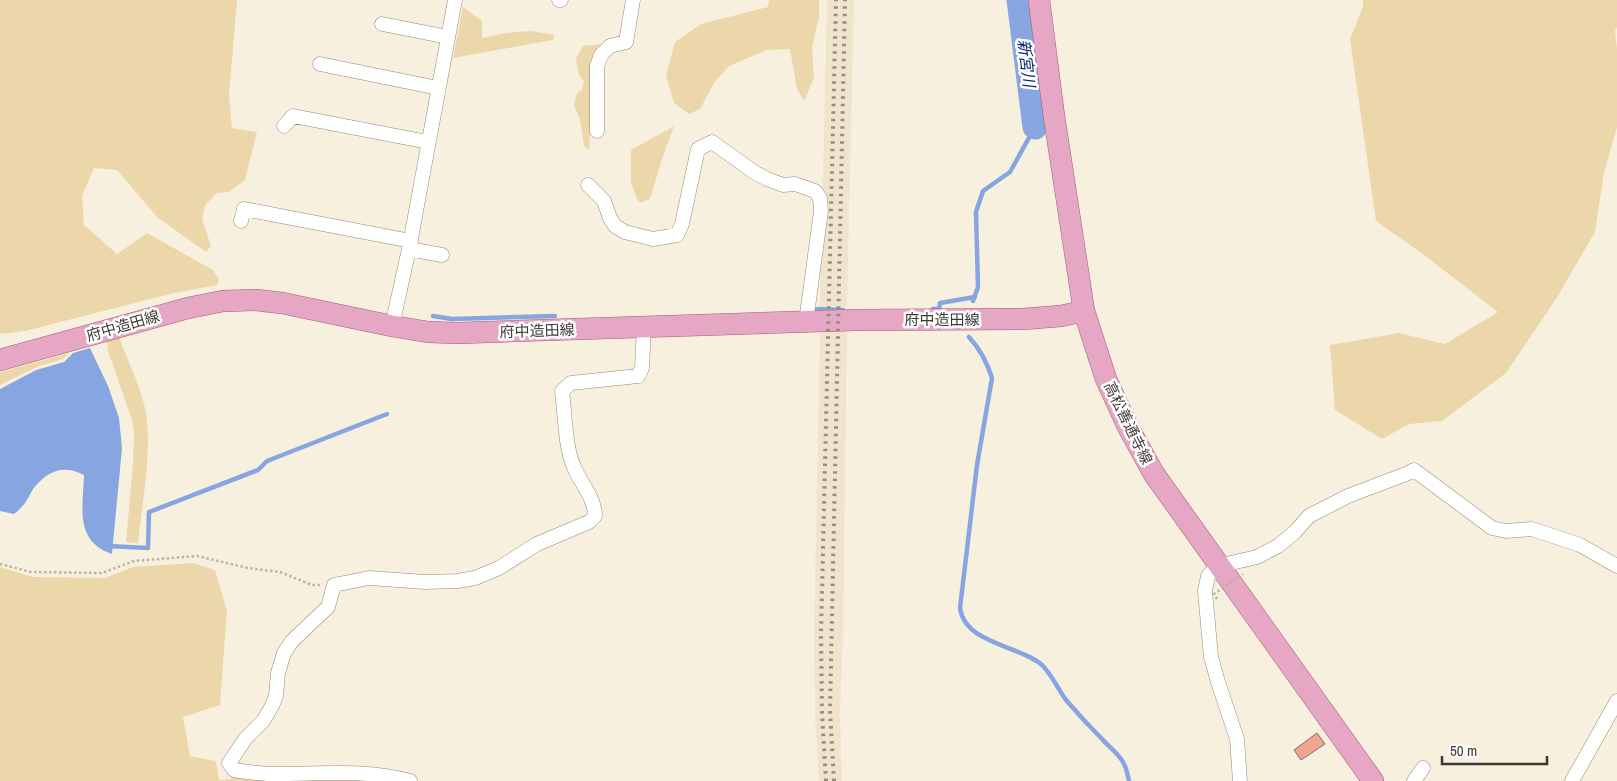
<svg xmlns="http://www.w3.org/2000/svg" width="1617" height="781" font-family="'Archivo Narrow','Noto Sans JP',sans-serif">
  <rect width="100%" height="100%" fill="#f8f0df"/>
  <path fill="#f0e4cc" d="M827 0H854L847 306H820Z
    M820 330 847 331 843 634 840 713 842 781H819L815 715 814 635Z"/>
  <path fill="#ecd7aa" d="M0 0H237L229 95 232 128 257 132 245 180 229 192 217 193 205 205 202 219 211 246 206 252 157 217 117 170 94 168 82 196 84 225 117 254 147 233 213 270 219 280 217 285 174 293 25 331 0 334Z
    M769 0H819V17L812 48 814 78 804 101 797 89 790 49 767 50 729 66 714 83 700 109 689 114 674 103 666 75 675 42 701 24 768 7Z
    M1363 0H1617V27L1615 31 1617 49V127L1604 173 1595 232 1556 299 1506 373 1442 421 1409 424 1382 439 1335 410 1330 345 1399 333 1445 344 1498 312 1424 255 1376 221 1350 39 1363 7Z
    M463 7 482 21V38L506 33 531 31 555 35 553 40 453 58Z
    M602 44 595 53 589 150 584 146 580 120 574 105 577 93 582 90 584 81 579 75 576 58 583 46Z
    M674 126 663 156 650 199 639 203 631 183V150Z
    M119 337C128 362 145 395 147 421 151 458 142 506 138 543L126 542 133 463 134 432 132 420 107 348 108 340Z
    M70 353 63 359 37 367 0 385V372Z
    M193 563 215 570 227 611 220 705 183 717 190 756 216 761 219 780 230 779 236 774 277 778 276 781H0V567L33 577 105 578 133 567Z"/>
  <path fill="#87a5e0" d="M90 348 108 386 119 418 122 448 112 554C74 541 83 507 84 475 63 464 47 471 33 489 30 494 28 499 25 503 22 507 18 511 14 514L0 511V389L36 370 64 362 73 353Z"/>
  <g fill="none" stroke-linecap="round" stroke-linejoin="round">
    <path stroke="#87a5e0" stroke-width="4.5" d="M973 301 978 287 976 212 983 191 1010 172 1035 127
      M933 309H939L940 303 975 297
      M810 311 819 309 843 310
      M433 316 452 319 555 316
      M969 337C980 349 987 362 992 378L977 465 960 608C965 644 1019 645 1042 665 1052 675 1058 689 1066 700 1078 714 1090 727 1103 740 1110 748 1121 755 1125 766 1127 771 1128 776 1129 781
      M107 546 148 548 149 512 258 470 267 461 387 414"/>
    <path stroke="#87a5e0" stroke-width="25" d="M1019 0 1035 127"/>
  </g>
  <path fill="#f1a694" stroke="#7f6d68" d="M1317 733 1325 744 1301 760 1294 750Z"/>
  <g fill="none" stroke-linecap="round" stroke-linejoin="round">
    <g stroke="#928a7a" stroke-width="15">
      <path id="street" d="M559 0H561
        M382 24 448 37
        M320 64 438 88
        M284 126 293 116 428 142
        M597 131V66L601 55 610 46 626 42 633 0
        M588 185 604 201 610 218 615 226 625 232 653 239 677 235 682 224 698 149 712 142 754 172 767 179 783 185 795 184 815 191 820 198 821 211 806 322
        M241 221 244 209 411 241
        M409 249 442 255
        M392 326 409 249 455 0
        M410 781C364 768 315 775 268 774 257 773 245 772 234 770L229 763 246 738 263 721 272 706 276 696 278 673 284 653 292 641 328 607 334 585 369 578 425 582 458 581 475 578 499 568 537 544 589 522 595 516C595 498 581 484 574 467 565 448 565 413 562 391L571 383 638 376 642 368 644 327
        M1240 781 1237 739 1218 682 1211 657 1205 591 1208 576 1218 566 1257 557 1278 546 1295 532 1309 516 1348 496 1406 474 1414 470 1492 528 1506 531 1532 529 1580 545 1617 566
        M1414 781 1423 768
        M1572 781 1617 701"/>
    </g>
    <g stroke="#a15c7a" stroke-width="22">
      <path id="primary" d="M1039 0 1054 116 1084 311 1106 379 1128 427 1154 474 1373 781
        M0 360 188 308 223 301 256 300 282 303 392 326 428 332 458 333 855 320 1023 319 1061 316 1084 311"/>
    </g>
    <path stroke="#bab4a6" stroke-width="2.5" stroke-dasharray="2.5 2.5" stroke-linecap="butt" d="M0 564 31 572 102 573 134 561 197 556 248 568 280 572 312 585H321"/>
    <use href="#street" stroke="#fff" stroke-width="14"/>
    <use href="#primary" stroke="#e6a7c5" stroke-width="21"/>
    <path stroke="#948f83" stroke-width="4" stroke-dasharray="2.5 5" stroke-linecap="butt" d="M826 781 822 713 821 634 836 0
      M834 781 830 711 845 0"/>
    <path stroke="#bab4a6" stroke-width="2.5" stroke-dasharray="2.5 2.5" stroke-linecap="butt" d="M1217 599 1214 594 1243 574"/>
  </g>
  <g text-anchor="middle" stroke-width="5" stroke-linejoin="round" paint-order="stroke">
    <g font-size="15" fill="#3e3b34" stroke="#fefefe">
      <text x="942" y="325">府中造田線</text>
      <text transform="translate(123 326) rotate(-16)" y="5">府中造田線</text>
      <text transform="translate(537 331) rotate(-2)" y="5">府中造田線</text>
      <text transform="translate(1128 423) rotate(64)" y="5">高松善通寺線</text>
    </g>
    <g font-size="16" font-style="italic" fill="#08266a" stroke="#fefefe">
      <text transform="translate(1027 63) rotate(83)" y="6">新宮川</text>
    </g>
  </g>
  <path d="M1442 756v8h105v-8" fill="none" stroke="#3e3b34" stroke-width="2.5"/>
  <text x="1450" y="756" font-size="15" fill="#3e3b34" stroke="#fefefe" stroke-width="4" paint-order="stroke">50 m</text>
</svg>
